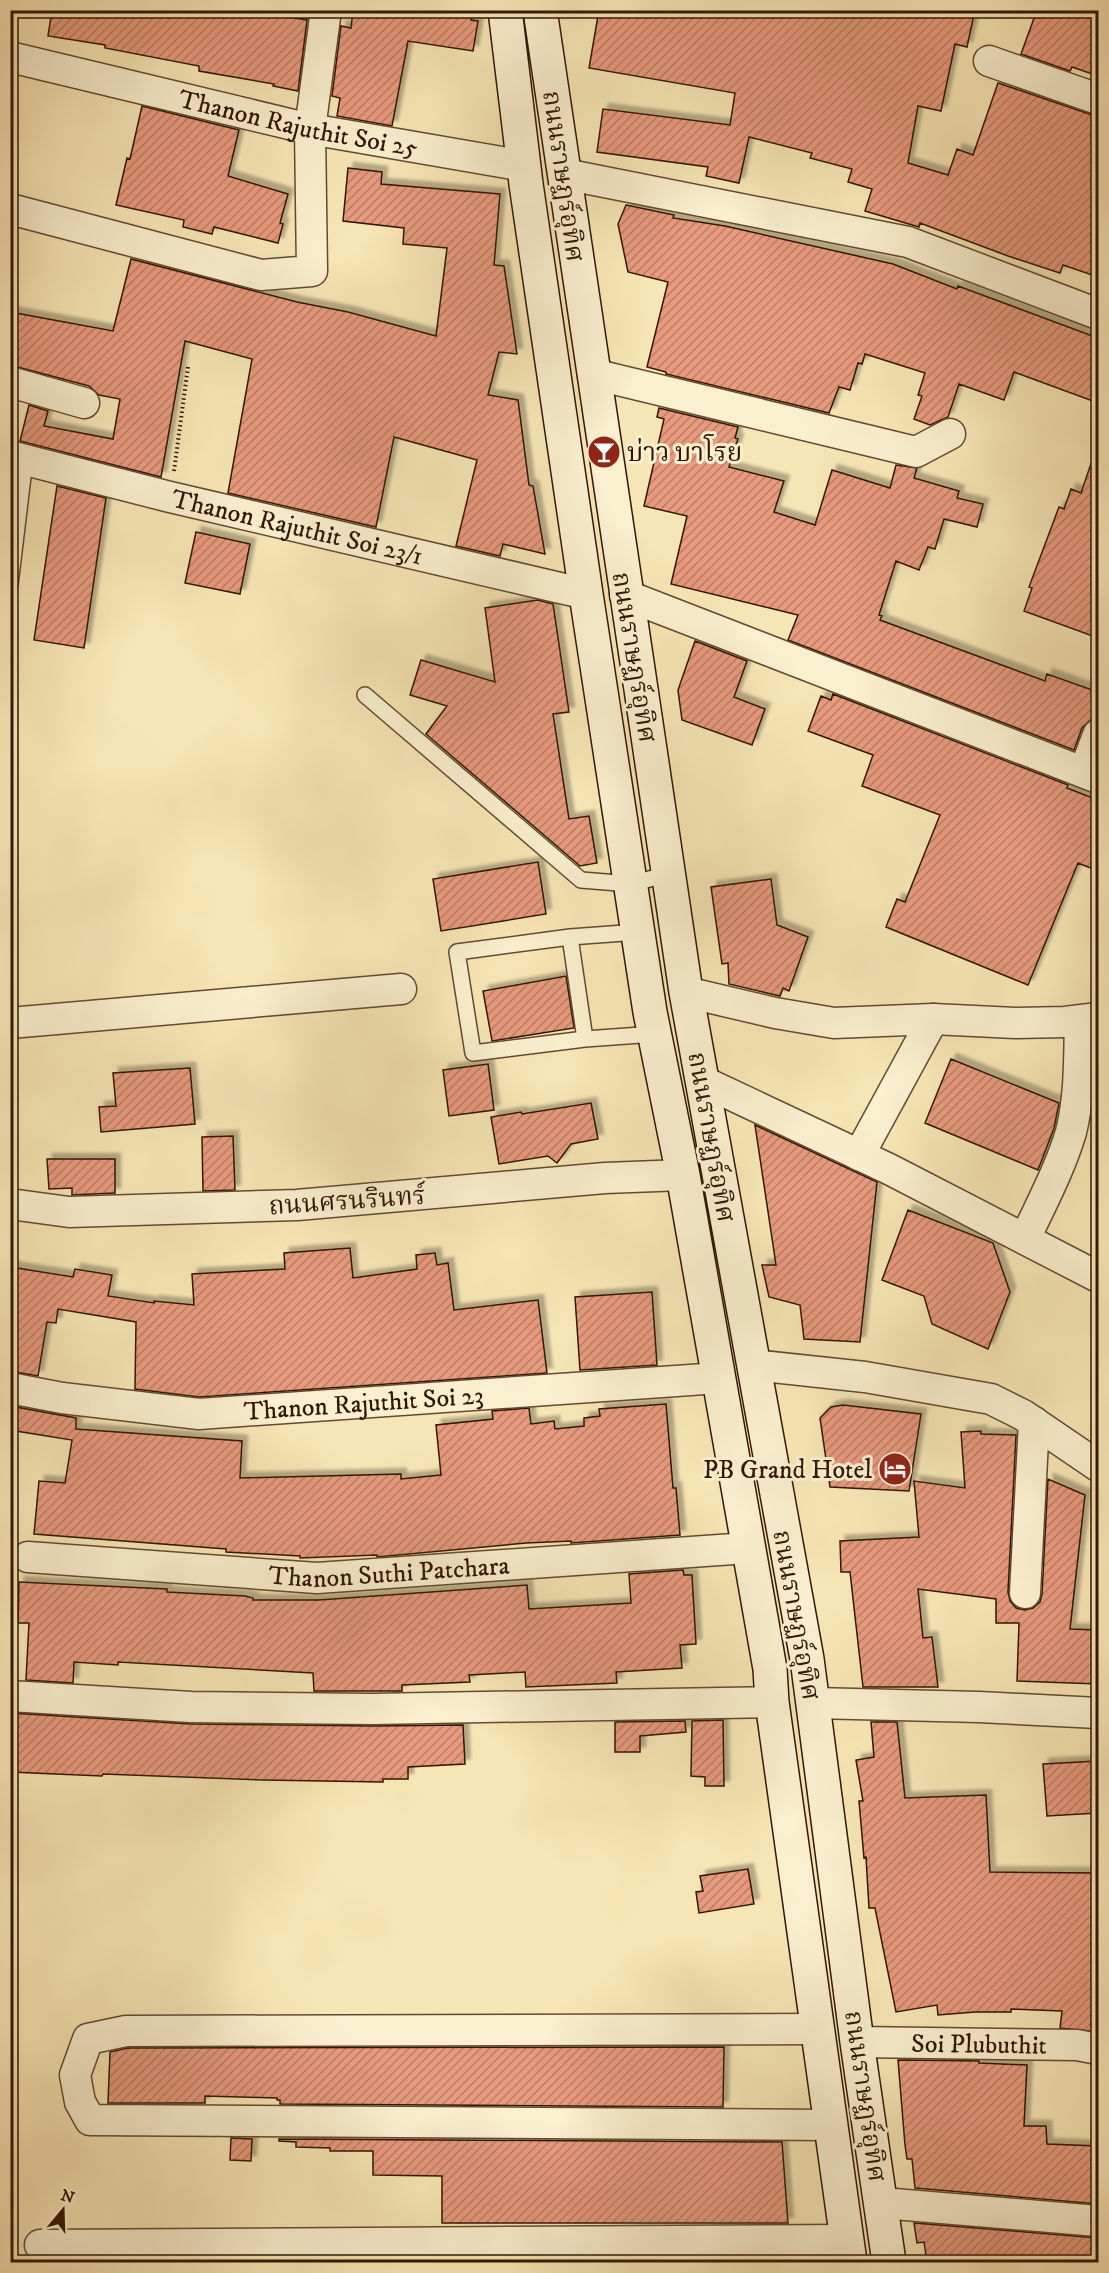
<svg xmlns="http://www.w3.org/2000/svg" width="1109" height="2273" font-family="'IM FELL DW Pica','Noto Serif Thai',serif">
  <defs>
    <pattern id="building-hatch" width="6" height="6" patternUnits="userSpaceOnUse" patternTransform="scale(1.5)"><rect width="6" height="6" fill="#e79a7d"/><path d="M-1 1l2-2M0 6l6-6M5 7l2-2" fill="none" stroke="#bc7d64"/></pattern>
    <filter id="shadow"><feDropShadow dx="5.5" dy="-5.5" stdDeviation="1.5" flood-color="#0004"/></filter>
  </defs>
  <rect width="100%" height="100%" fill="#f7e6b5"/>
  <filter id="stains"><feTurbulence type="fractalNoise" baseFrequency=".00333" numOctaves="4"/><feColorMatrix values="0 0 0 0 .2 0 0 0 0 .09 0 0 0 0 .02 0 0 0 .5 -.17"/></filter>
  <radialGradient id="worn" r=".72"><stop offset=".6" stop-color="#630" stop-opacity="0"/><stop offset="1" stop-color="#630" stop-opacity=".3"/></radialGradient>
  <path fill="url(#building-hatch)" stroke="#311605" stroke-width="1.5" filter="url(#shadow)" d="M52 10H243L307 20 298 91 273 86 274 84 199 71V66L105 48V45L48 36Z
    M353 10H472L471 20 478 21 473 51 408 41 392 126 337 116 340 98 332 96 341 26 351 28Z
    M599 10H975L967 47 955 44 941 111 918 106 908 163 948 175 957 149 973 155 998 83 1098 117V277L1063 265 1060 273 1008 256 920 223 919 227 865 211 872 189 848 182 852 169 810 158 812 153 749 137 739 183 706 176 708 167 597 152 603 109 730 125 735 93 589 68Z
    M1037 10H1098V76L1072 67 1070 71 1021 54Z
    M142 106 239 130 228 176 288 194 280 223 283 224 278 243 214 227 212 234 183 227 184 220 116 205 127 158 130 159Z
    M348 168 382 172 381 184 500 194 494 265 504 266 517 354 499 352 488 395 518 400 529 485 533 486 545 554 503 544 500 556 456 546 477 460 394 437 376 527 228 493 252 359 185 341 161 477 20 441 29 405 48 411 44 426 113 439 120 399 99 395 89 386 10 365V312L113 331 131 259 297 302 348 312 436 336 447 248 403 244 404 228 343 221Z
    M626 205 674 215 673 218 725 226 893 264 957 289 958 286 1098 338V403L1014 372 1004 400 959 384 948 417 930 425 914 419 922 396 918 395 925 373 865 354 862 364 858 363 850 390 839 387 829 413 666 374V372L647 367 668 282 628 272 618 224Z
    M659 408 738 427 735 438 738 439 729 467 784 481 774 512 815 525 832 470 890 488 896 465 917 468 914 478 959 491 957 498 983 504 977 527 944 519 935 549 928 547 919 570 896 561 879 615 882 616 880 620 1045 681 1047 674 1098 692V701L1092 719 1082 728 1074 750 788 640 798 615 671 584 687 516 644 506 664 419 657 417Z
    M1095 452 1098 453V638L1024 611 1032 588 1029 587 1059 507 1064 509 1071 489 1081 493Z
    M57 486 106 498 84 648 34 640Z
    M196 532 250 544 240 594 185 583Z
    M538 600 553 604 569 712 553 714 569 819 589 816 597 863 580 866 426 734 447 706 410 695 421 660 495 682 485 608Z
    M695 641 747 661 734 697 765 709 752 745 682 720 678 690Z
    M833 694 1068 785 1067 788 1098 800V871L1078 863 1028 985 886 927 897 899 905 902 940 815 862 786 873 755 808 731 821 696 831 700Z
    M538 862 546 914 441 931 433 879Z
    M771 879 777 925 808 937 789 991 783 988 780 996 729 984 728 963 722 964 711 887Z
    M566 976 574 1028 492 1041 483 991Z
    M951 1059 1059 1103 1054 1128 1038 1170 925 1123Z
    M488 1064 494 1110 449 1116 443 1070Z
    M190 1068 195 1124 101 1132 99 1107 116 1106 113 1073Z
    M591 1103 598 1139 571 1144 557 1163 548 1156 499 1164 491 1117 521 1112 522 1114Z
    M755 1125 877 1182 860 1342 804 1339 800 1305 769 1297 762 1265H776Z
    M233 1136 235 1190 203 1191 202 1137Z
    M47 1159H115V1193L72 1195V1188L49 1189Z
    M908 1210 993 1243 1010 1292 988 1349 932 1324 924 1296 882 1280Z
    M350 1248 353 1278 417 1269 416 1255 435 1253 437 1265 448 1263 454 1310 538 1300 547 1373 199 1397 135 1389 136 1322 58 1309 56 1323 47 1322 38 1376 10 1371V1267L73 1277 75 1269 112 1275 108 1296 154 1303V1301L194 1305 192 1274 285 1269 284 1253Z
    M652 1292 657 1365 580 1370 575 1297Z
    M666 1404 673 1488H676L680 1535 571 1543V1541L526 1543 377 1557V1555L300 1558V1556L226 1552V1549L34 1534 39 1481 65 1483 72 1440 10 1430V1406L76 1418V1429L242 1441 240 1478 401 1474V1479L441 1475 436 1425 493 1419 492 1411 529 1408 531 1424 554 1421 555 1429 584 1426V1418L600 1416 599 1409Z
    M843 1405 921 1414 909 1491 830 1487 820 1418 831 1407Z
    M981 1431V1434L1016 1435 1008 1592 1010 1601 1016 1608 1025 1610 1033 1608 1040 1602 1042 1594 1048 1479 1085 1495 1070 1629 1098 1630V1684L1017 1681 1019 1623H996V1599L918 1589 923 1638 932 1637 938 1687H863L850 1572H841L840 1541 919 1537 914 1481 965 1488 961 1432Z
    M683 1570 684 1575H692L696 1644 680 1645 682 1668 616 1672 617 1683 526 1687 525 1672 469 1675 470 1682 402 1685V1691H314L313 1673 118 1662V1665L74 1662 73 1683 26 1680 29 1623H18L19 1582 167 1589V1592L245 1596 253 1598V1600H319L527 1585 529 1609 631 1603 629 1574Z
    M10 1713 191 1724 373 1726 463 1725 465 1764 408 1767V1779H383V1782L263 1780 103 1774 102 1776 10 1772Z
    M723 1720 724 1786H705V1777L691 1776 692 1721Z
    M685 1721 686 1732 640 1736V1752H615V1722Z
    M871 1722H897L905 1798 986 1795 990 1872 1098 1873V2032L1060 2028 1062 2011 1011 2009V2012H975L938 2015 937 2005 896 2012 875 1908H869L866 1857 864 1858 859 1801H863L856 1760 874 1757Z
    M1098 1761V1813L1047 1816 1043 1764Z
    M748 1869 754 1904 699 1913 696 1892 703 1891 700 1876Z
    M724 2047 723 2107 280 2104V2100H277V2098L205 2096V2103H108L110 2052 128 2048Z
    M898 2060 979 2061V2063L1027 2065 1024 2126H1046L1047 2144 1098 2146V2204L915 2188 912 2159H907L905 2145Z
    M231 2138 252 2139 251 2161 230 2160Z
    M279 2139 782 2142 788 2223H442V2176L373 2175V2151H330V2148L296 2147V2142L279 2141Z
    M914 2223 1098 2238V2262H927L924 2242 917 2243Z
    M717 2258H790V2262H718Z"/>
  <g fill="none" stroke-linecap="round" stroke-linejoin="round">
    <g stroke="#624a31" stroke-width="18">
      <path id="lane" d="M10 585 25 460
        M365 695 581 880 631 884 668 874
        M638 932 570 937 457 952 473 1053 585 1039 655 1034
        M570 937 585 1039"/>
    </g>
    <g stroke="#624a31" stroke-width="33">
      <g id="street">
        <path id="s1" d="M10 57 310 129 524 166"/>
        <path d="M989 61 1098 99"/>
        <path d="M564 174 908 242 1098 314"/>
        <path d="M10 209 261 275 312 271 310 129 326 10"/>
        <path d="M593 374 916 452 950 434"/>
        <path d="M10 382 84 403"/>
        <path id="s2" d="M10 456 170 497 586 594"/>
        <path d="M625 595 1098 778"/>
        <path d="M1084 772 1098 735"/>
        <path d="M686 992 775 1013 834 1023 933 1019 1015 1023 1065 1022 1098 1018"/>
        <path d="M10 1023 401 989"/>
        <path d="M702 1081 889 1169 1098 1277"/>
        <path d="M859 1155 933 1019"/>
        <path d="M10 1204 69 1212 297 1205 605 1178 683 1175"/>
        <path d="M1025 1239C1041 1204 1060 1169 1071 1132 1080 1096 1079 1058 1080 1021"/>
        <path d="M753 1365 865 1377 991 1399 1023 1415 1098 1466"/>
        <path id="s3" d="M10 1388 62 1398 199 1414 719 1378"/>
        <path id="s4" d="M28 1557 317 1578 748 1548"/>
        <path d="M1025 1593 1034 1422"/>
        <path d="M10 1696 191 1707 373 1709 772 1702"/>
        <path d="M813 1703 979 1707 1098 1713"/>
        <path d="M818 2029 126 2031 88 2039 75 2075 80 2102 90 2120 831 2125"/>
        <path id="s5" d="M857 2042 1077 2045 1098 2049"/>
        <path d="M882 2203 1098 2221"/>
        <path d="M40 2245 846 2240"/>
      </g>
    </g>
    <g stroke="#311605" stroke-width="36">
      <path id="secondary" d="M505 10 526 184 586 594 650 1012 683 1175 770 1669 772 1702 850 2262
        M540 10 686 992 807 1659 857 2042 889 2262"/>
    </g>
    <path stroke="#311605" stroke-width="4" stroke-dasharray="1.5 3" stroke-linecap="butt" d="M174 471 188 367"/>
    <use href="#lane" stroke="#faefcf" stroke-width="15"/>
    <use href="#street" stroke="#faefcf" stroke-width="30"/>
    <use href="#secondary" stroke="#faefcf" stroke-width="33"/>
  </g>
  <defs>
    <g id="bar-disc" transform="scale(1.725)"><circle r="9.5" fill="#8f2418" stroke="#faefcf"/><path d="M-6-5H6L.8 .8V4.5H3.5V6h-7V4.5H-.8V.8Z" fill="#fff"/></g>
    <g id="hotel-disc" transform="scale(1.725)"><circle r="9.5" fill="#8f2418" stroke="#faefcf"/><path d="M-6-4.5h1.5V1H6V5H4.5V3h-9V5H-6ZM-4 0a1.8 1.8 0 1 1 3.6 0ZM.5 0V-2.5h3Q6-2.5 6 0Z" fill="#fff"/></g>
  </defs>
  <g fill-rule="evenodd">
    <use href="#bar-disc" x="604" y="452"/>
    <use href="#hotel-disc" x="895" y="1469"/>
  </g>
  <g text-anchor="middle" stroke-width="6" stroke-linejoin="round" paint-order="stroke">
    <g font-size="26" fill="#311605" stroke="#faefcf">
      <text dy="9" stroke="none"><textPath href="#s1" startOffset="296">Thanon Rajuthit Soi 25</textPath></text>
      <text transform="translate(564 176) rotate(82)" y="9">ถนนราษฏร์อุทิศ</text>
      <text dy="9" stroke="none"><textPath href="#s2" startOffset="296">Thanon Rajuthit Soi 23/1</textPath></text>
      <text transform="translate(635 657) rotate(81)" y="9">ถนนราษฏร์อุทิศ</text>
      <text transform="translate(712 1137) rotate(80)" y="9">ถนนราษฏร์อุทิศ</text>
      <text transform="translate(347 1200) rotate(-4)" y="9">ถนนศรนรินทร์</text>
      <text dy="9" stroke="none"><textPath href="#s3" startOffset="356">Thanon Rajuthit Soi 23</textPath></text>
      <text dy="9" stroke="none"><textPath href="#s4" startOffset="362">Thanon Suthi Patchara</textPath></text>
      <text transform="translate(797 1615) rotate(80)" y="9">ถนนราษฏร์อุทิศ</text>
      <text dy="9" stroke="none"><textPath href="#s5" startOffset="122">Soi Plubuthit</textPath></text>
      <text transform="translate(866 2096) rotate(82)" y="9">ถนนราษฏร์อุทิศ</text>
    </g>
    <g font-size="26" fill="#311605" stroke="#faefcf" text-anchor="start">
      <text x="627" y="461">บ่าว บาโรย</text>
      <text x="872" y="1478" text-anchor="end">PB Grand Hotel</text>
    </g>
  </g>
  <rect width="1109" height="2273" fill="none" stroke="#f7e6b5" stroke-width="36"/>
  <rect x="12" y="12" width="1085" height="2249" fill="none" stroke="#311605" stroke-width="3"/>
  <rect x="18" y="18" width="1073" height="2237" fill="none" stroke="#311605" stroke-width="1.5"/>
  <g transform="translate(63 2210) rotate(19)" stroke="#faefcf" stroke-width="4.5" paint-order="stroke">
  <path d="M0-4.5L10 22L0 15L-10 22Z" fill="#311605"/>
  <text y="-9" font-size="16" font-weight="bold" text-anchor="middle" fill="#311605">N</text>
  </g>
  <rect width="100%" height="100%" filter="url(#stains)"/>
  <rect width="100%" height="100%" fill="url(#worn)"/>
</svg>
